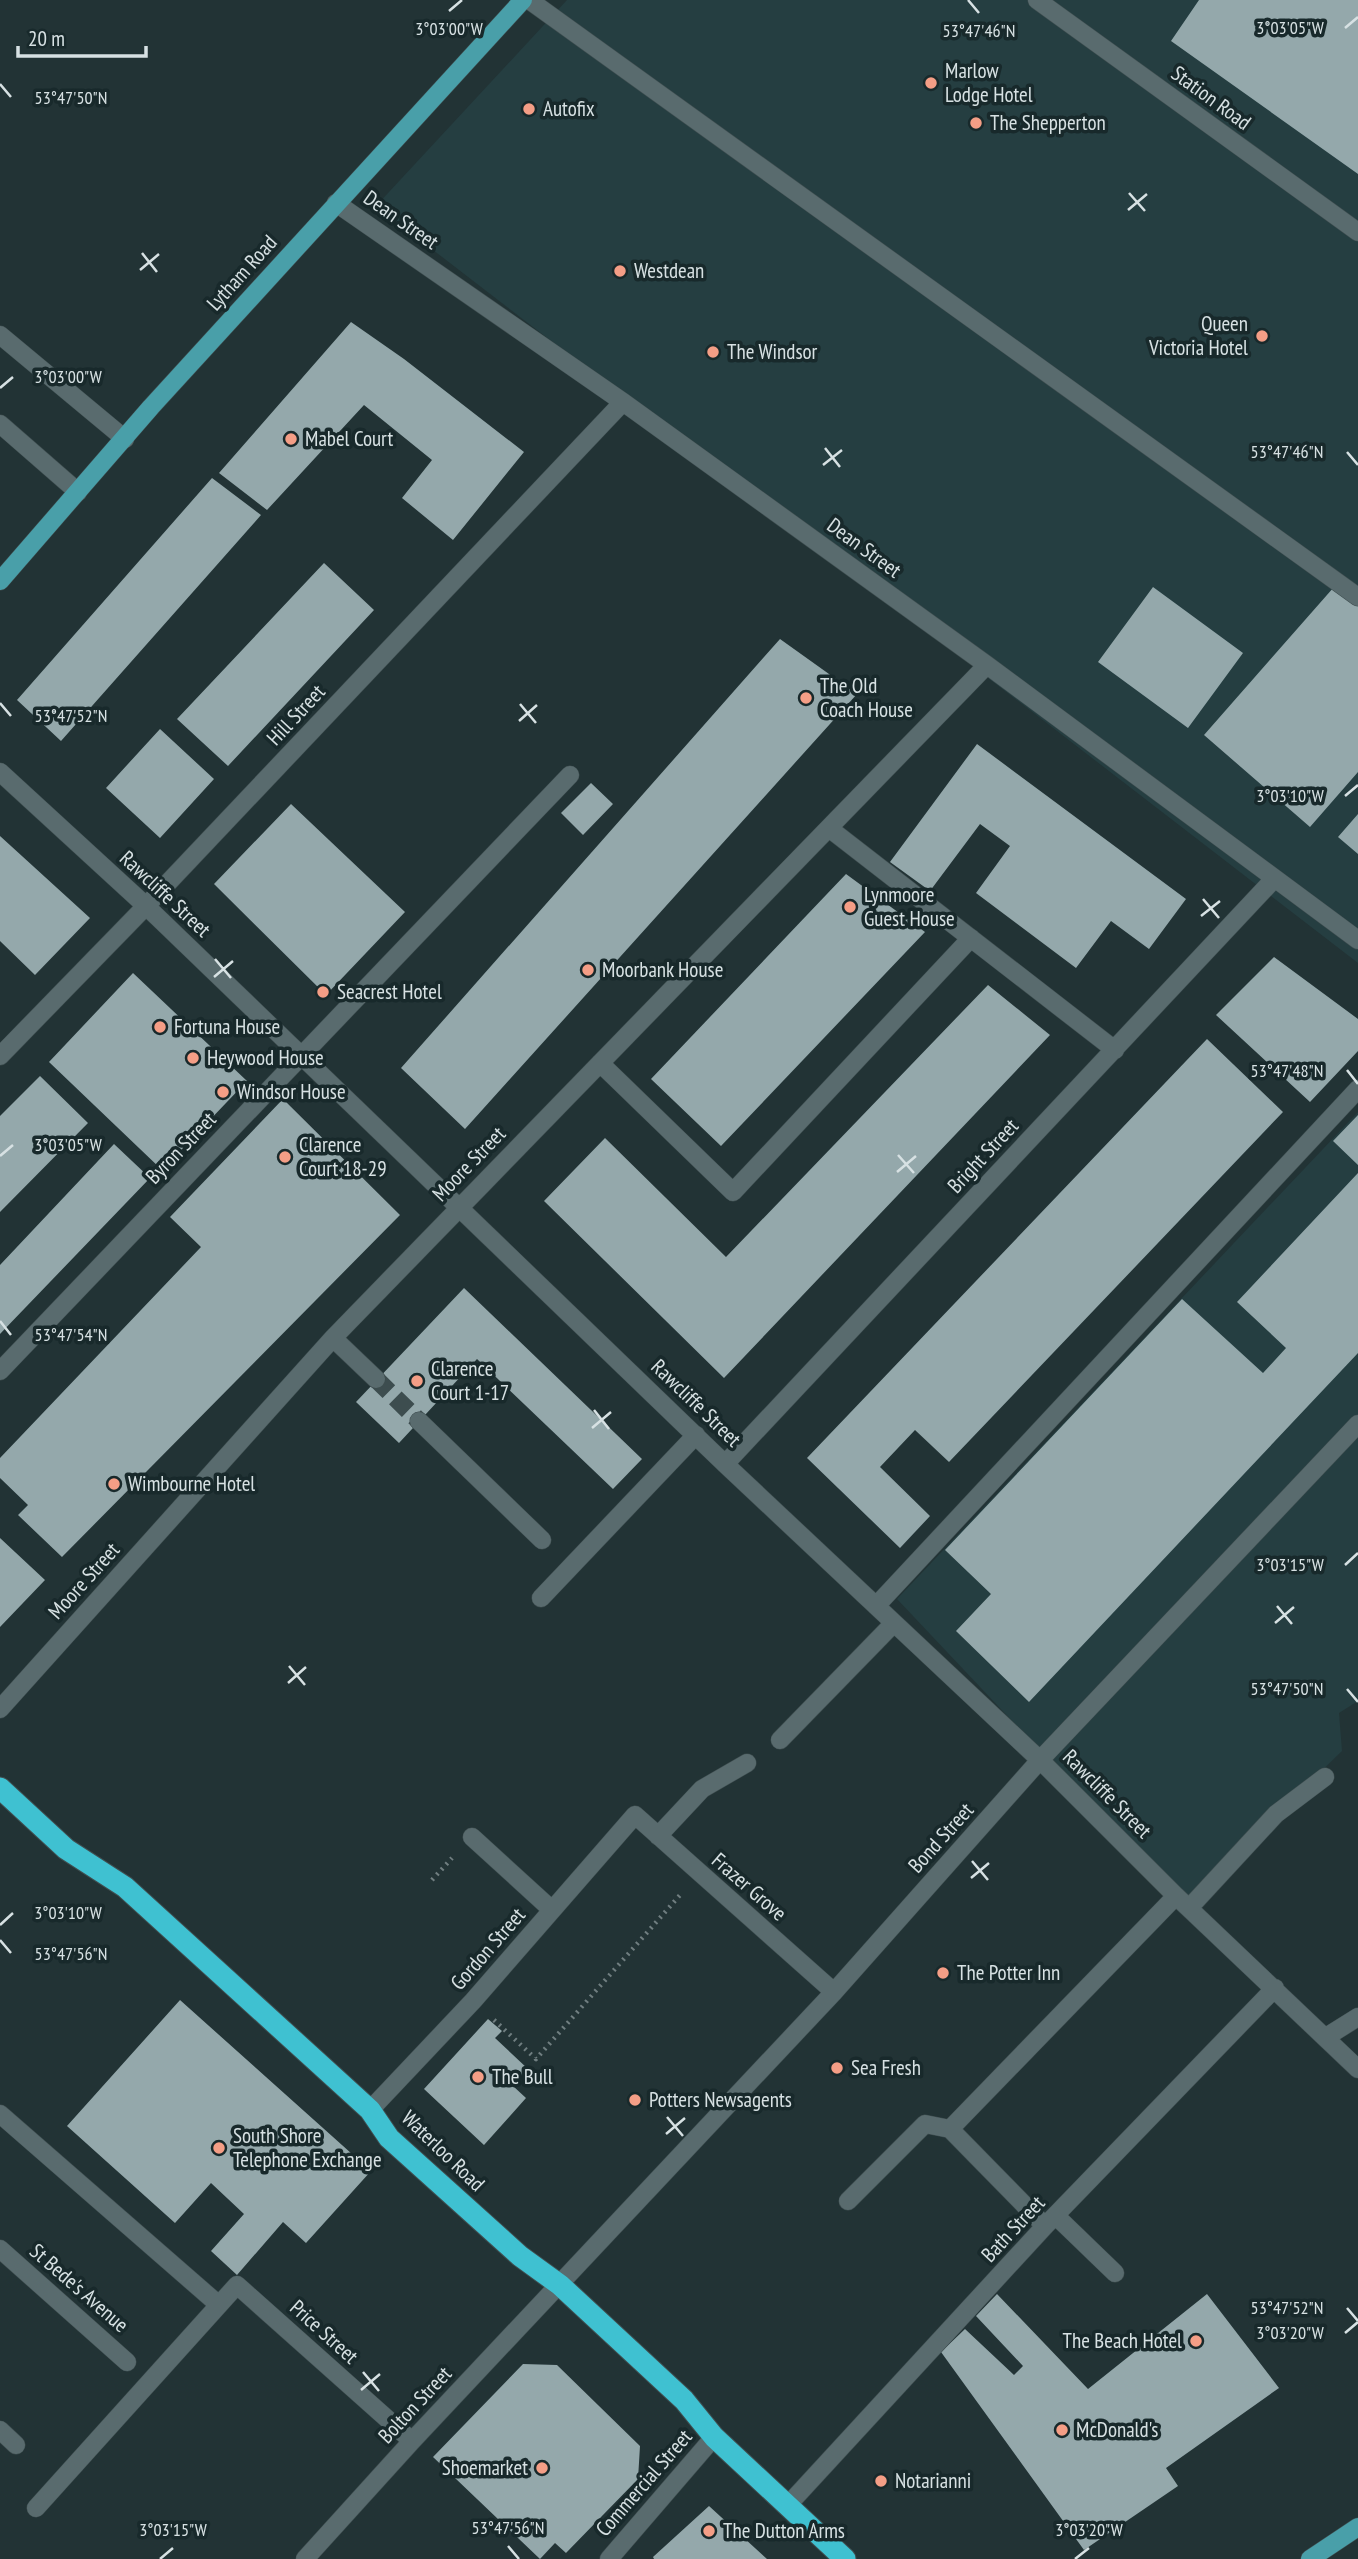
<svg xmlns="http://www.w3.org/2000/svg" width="1358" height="2559" font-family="'PT Sans Narrow',sans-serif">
  <rect width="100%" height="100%" fill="#223335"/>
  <path fill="#253e41" d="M567 0H1358V963L376 206Z
    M1358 1112V1701L1339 1713 1342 1751 1185 1904 897 1599Z"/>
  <path fill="#94a8ab" d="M1199 0H1358V174L1171 41Z
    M351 322 404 359 524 452 453 540 402 498 432 460 364 405 267 510 219 473Z
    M212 478 261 515 61 741 17 700Z
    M324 563 374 610 228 766 177 719Z
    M1153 587 1243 653 1188 728 1098 662Z
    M1334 587 1358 604V772L1310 827 1204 735Z
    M780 639 857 694 465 1129 401 1068Z
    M160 729 214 779 160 838 106 788Z
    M977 744 1186 899 1149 949 1111 921 1076 968 976 893 1010 846 980 824 930 891 890 862Z
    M591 783 613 804 583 835 561 813Z
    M291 804 405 912 326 995 214 884Z
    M1358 814V854L1338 837Z
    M0 836 90 918 35 975 0 941Z
    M846 874 925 932 721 1146 651 1079Z
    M1274 957 1358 1019V1051L1310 1102 1216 1015Z
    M133 973 247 1081 162 1170 49 1062Z
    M988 985 1050 1035 724 1378 544 1201 605 1138 726 1257Z
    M1207 1039 1283 1112 949 1462 915 1430 880 1467 930 1516 900 1548 807 1458Z
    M40 1076 88 1123 0 1212V1116Z
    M283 1099 400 1215 62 1557 18 1515 28 1505 0 1478V1458L201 1247 170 1217Z
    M1358 1115V1165L1333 1141Z
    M114 1144 150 1178 0 1334V1265Z
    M1358 1173V1353L1029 1702 956 1631 991 1594 945 1550 1182 1299 1263 1373 1286 1348 1237 1302Z
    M464 1288 642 1459 613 1489 477 1359 399 1443 356 1402Z
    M0 1538 45 1580 0 1627Z
    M180 2000 371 2171 306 2243 283 2222 237 2275 211 2251 244 2214 211 2183 175 2223 67 2126Z
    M488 2019 502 2031 495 2038 528 2069 513 2086 526 2098 484 2145 424 2089Z
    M997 2294 1088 2389 1207 2294 1279 2388 1166 2468 1178 2486 1084 2550 941 2352 965 2329 1014 2375 1023 2366 976 2316Z
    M523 2364 557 2365 640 2446 638 2479 566 2553 555 2543 540 2559 433 2457Z
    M709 2506 767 2559H654L653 2557Z"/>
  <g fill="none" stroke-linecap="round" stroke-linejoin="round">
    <path stroke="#3d4d4f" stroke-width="18" stroke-dasharray="18 9" stroke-linecap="butt" d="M376 1379 419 1421"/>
    <g stroke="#3f4e50" stroke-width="19">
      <path id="minor" d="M529 0 1358 597
        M1037 0 1358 232
        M336 203 623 402 987 665 1358 940
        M0 335 125 439
        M0 424 78 492
        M0 772 146 906 725 1464 1040 1760 1176 1896 1358 2069
        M830 829 1115 1050
        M0 1056 146 906 623 402
        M600 1063 733 1192 971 938
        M333 1338 376 1379
        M0 1371 570 775
        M419 1421 542 1540
        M725 1464 1274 879
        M541 1598 696 1435
        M876 1606 1358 1089
        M0 1709 333 1338 987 665
        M780 1740 894 1623
        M658 1836 702 1789 747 1763
        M472 1837 552 1910
        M1190 1907 1276 1814 1325 1777
        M1326 2037 1358 2017
        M370 2110 473 2001 635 1815 834 1992
        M0 2114 219 2305
        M950 2129 1176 1896
        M950 2129 1045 2226
        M848 2201 925 2124 950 2129
        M1056 2216 1115 2273
        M0 2249 127 2362
        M0 2430 16 2445
        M788 2505 1045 2226 1275 1988
        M36 2508 237 2285 412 2441
        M305 2559 412 2441 834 1992 1040 1760 1358 1424
        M609 2559 714 2437"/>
    </g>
    <g stroke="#3f4e50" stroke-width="19">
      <path id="major" d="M0 581 151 407 523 0
        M1310 2559 1358 2527"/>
    </g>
    <g stroke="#3f4e50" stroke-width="23">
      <path id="highway" d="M0 1788 66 1849 125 1887 370 2110 389 2138 520 2256 560 2285 684 2400 714 2437 845 2559"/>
    </g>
    <path stroke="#707e80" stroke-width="4.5" stroke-dasharray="2 5" stroke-linecap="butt" d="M432 1880 452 1858
      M494 2020 536 2059 680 1895"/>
    <use href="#minor" stroke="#596b6e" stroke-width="18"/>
    <use href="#major" stroke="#499fa9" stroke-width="18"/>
    <use href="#highway" stroke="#3fc1d1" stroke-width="21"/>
  </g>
  <path fill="none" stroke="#d7e1e3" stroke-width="2.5" d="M968 0 979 13M449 11 462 0M1345 28 1358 17M0 84 11 97M1129 193 1145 211M1128 210 1147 194M142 253 157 272M140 270 159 254M0 388 13 377M825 448 840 467M1347 452 1358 465M823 465 842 450M0 703 11 716M520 704 536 723M519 721 537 705M1345 796 1358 785M1203 899 1219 918M1201 916 1220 901M215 959 231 978M214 977 233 961M1347 1070 1358 1084M898 1155 914 1173M0 1156 13 1145M897 1172 916 1156M0 1321 11 1335M594 1410 609 1429M592 1428 611 1412M1345 1565 1358 1553M1277 1606 1292 1624M1275 1623 1294 1607M289 1666 305 1685M288 1683 306 1667M1347 1689 1358 1702M972 1861 988 1880M971 1878 989 1863M0 1925 13 1913M0 1940 11 1953M667 2117 683 2136M666 2134 685 2118M1347 2308 1358 2321M1345 2333 1358 2322M363 2372 379 2391M361 2390 380 2374M508 2546 519 2559M160 2559 173 2548M1075 2559 1089 2548"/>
  <g fill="#f49e86" stroke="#18292b" stroke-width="2.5">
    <circle cx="931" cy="83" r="7"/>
    <circle cx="529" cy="109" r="7"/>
    <circle cx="976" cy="123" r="7"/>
    <circle cx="620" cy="271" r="7"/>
    <circle cx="1262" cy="336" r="7"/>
    <circle cx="713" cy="352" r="7"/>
    <circle cx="291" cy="439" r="7"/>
    <circle cx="806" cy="698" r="7"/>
    <circle cx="850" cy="907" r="7"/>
    <circle cx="588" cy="970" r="7"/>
    <circle cx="323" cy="992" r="7"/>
    <circle cx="160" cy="1027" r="7"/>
    <circle cx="193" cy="1058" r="7"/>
    <circle cx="223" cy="1092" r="7"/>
    <circle cx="285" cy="1157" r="7"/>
    <circle cx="417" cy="1381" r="7"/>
    <circle cx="114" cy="1484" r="7"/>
    <circle cx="943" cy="1973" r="7"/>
    <circle cx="837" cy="2068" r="7"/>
    <circle cx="478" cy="2077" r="7"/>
    <circle cx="635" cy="2100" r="7"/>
    <circle cx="219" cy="2148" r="7"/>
    <circle cx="1196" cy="2341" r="7"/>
    <circle cx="1062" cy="2430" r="7"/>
    <circle cx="542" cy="2468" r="7"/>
    <circle cx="881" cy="2481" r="7"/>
    <circle cx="709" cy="2531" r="7"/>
  </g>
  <g text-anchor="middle" stroke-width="7" stroke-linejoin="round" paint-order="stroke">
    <g font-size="21" fill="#d7e1e3" stroke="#18292b" text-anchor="start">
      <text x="945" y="78">Marlow<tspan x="945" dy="24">Lodge Hotel</tspan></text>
      <text x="543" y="116">Autofix</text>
      <text x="990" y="130">The Shepperton</text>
      <text x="634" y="278">Westdean</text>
      <text x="1248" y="331" text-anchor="end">Queen<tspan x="1248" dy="24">Victoria Hotel</tspan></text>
      <text x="727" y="359">The Windsor</text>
      <text x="305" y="446">Mabel Court</text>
      <text x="820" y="693">The Old<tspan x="820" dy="24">Coach House</tspan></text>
      <text x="864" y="902">Lynmoore<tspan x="864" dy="24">Guest House</tspan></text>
      <text x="602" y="977">Moorbank House</text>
      <text x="337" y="999">Seacrest Hotel</text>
      <text x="174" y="1034">Fortuna House</text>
      <text x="207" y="1065">Heywood House</text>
      <text x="237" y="1099">Windsor House</text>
      <text x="299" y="1152">Clarence<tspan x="299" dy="24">Court 18-29</tspan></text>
      <text x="431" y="1376">Clarence<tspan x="431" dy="24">Court 1-17</tspan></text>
      <text x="128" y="1491">Wimbourne Hotel</text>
      <text x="957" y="1980">The Potter Inn</text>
      <text x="851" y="2075">Sea Fresh</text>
      <text x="492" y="2084">The Bull</text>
      <text x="649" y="2107">Potters Newsagents</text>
      <text x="233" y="2143">South Shore<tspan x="233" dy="24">Telephone Exchange</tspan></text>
      <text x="1182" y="2348" text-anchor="end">The Beach Hotel</text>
      <text x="1076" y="2437">McDonald's</text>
      <text x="528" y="2475" text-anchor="end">Shoemarket</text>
      <text x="895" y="2488">Notarianni</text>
      <text x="723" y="2538">The Dutton Arms</text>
    </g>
    <g font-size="21" fill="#d7e1e3" stroke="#18292b">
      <text transform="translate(1211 98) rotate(36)" y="7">Station Road</text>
      <text transform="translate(401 220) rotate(35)" y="7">Dean Street</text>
      <text transform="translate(242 273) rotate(-48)" y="7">Lytham Road</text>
      <text transform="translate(864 548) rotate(36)" y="7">Dean Street</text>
      <text transform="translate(296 715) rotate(-47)" y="7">Hill Street</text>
      <text transform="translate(165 894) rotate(43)" y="7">Rawcliffe Street</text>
      <text transform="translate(181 1148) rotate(-46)" y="7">Byron Street</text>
      <text transform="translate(983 1156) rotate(-47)" y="7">Bright Street</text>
      <text transform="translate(469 1164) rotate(-46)" y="7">Moore Street</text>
      <text transform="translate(696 1403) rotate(44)" y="7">Rawcliffe Street</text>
      <text transform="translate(84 1581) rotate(-48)" y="7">Moore Street</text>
      <text transform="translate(1107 1794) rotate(45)" y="7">Rawcliffe Street</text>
      <text transform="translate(941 1838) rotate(-48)" y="7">Bond Street</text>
      <text transform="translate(749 1887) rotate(41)" y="7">Frazer Grove</text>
      <text transform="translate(488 1949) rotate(-49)" y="7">Gordon Street</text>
      <text transform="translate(443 2151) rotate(44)" y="7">Waterloo Road</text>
      <text transform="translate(1013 2229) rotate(-47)" y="7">Bath Street</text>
      <text transform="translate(79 2288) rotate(41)" y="7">St Bede's Avenue</text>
      <text transform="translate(324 2332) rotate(42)" y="7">Price Street</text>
      <text transform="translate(415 2405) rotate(-47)" y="7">Bolton Street</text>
      <text transform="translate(644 2483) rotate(-49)" y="7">Commercial Street</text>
    </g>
  </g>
  <g font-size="18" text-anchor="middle" fill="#d7e1e3" stroke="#18292b" stroke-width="7" stroke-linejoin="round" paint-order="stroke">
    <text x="1290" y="34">3°03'05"W</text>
    <text x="449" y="35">3°03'00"W</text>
    <text x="979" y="37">53°47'46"N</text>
    <text x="71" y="104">53°47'50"N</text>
    <text x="68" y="383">3°03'00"W</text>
    <text x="1287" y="458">53°47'46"N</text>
    <text x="71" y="722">53°47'52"N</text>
    <text x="1290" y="802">3°03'10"W</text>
    <text x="1287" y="1077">53°47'48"N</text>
    <text x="68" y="1151">3°03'05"W</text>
    <text x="71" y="1341">53°47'54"N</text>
    <text x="1290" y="1571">3°03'15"W</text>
    <text x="1287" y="1695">53°47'50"N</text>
    <text x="68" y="1919">3°03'10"W</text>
    <text x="71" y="1960">53°47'56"N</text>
    <text x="1287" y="2314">53°47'52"N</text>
    <text x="1290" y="2339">3°03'20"W</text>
    <text x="508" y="2534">53°47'56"N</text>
    <text x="173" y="2536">3°03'15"W</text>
    <text x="1089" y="2536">3°03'20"W</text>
  </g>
  <path d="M18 46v10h128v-10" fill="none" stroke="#d7e1e3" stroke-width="3.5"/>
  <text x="28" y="46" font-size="21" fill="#d7e1e3" stroke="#18292b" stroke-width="5" paint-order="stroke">20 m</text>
</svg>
